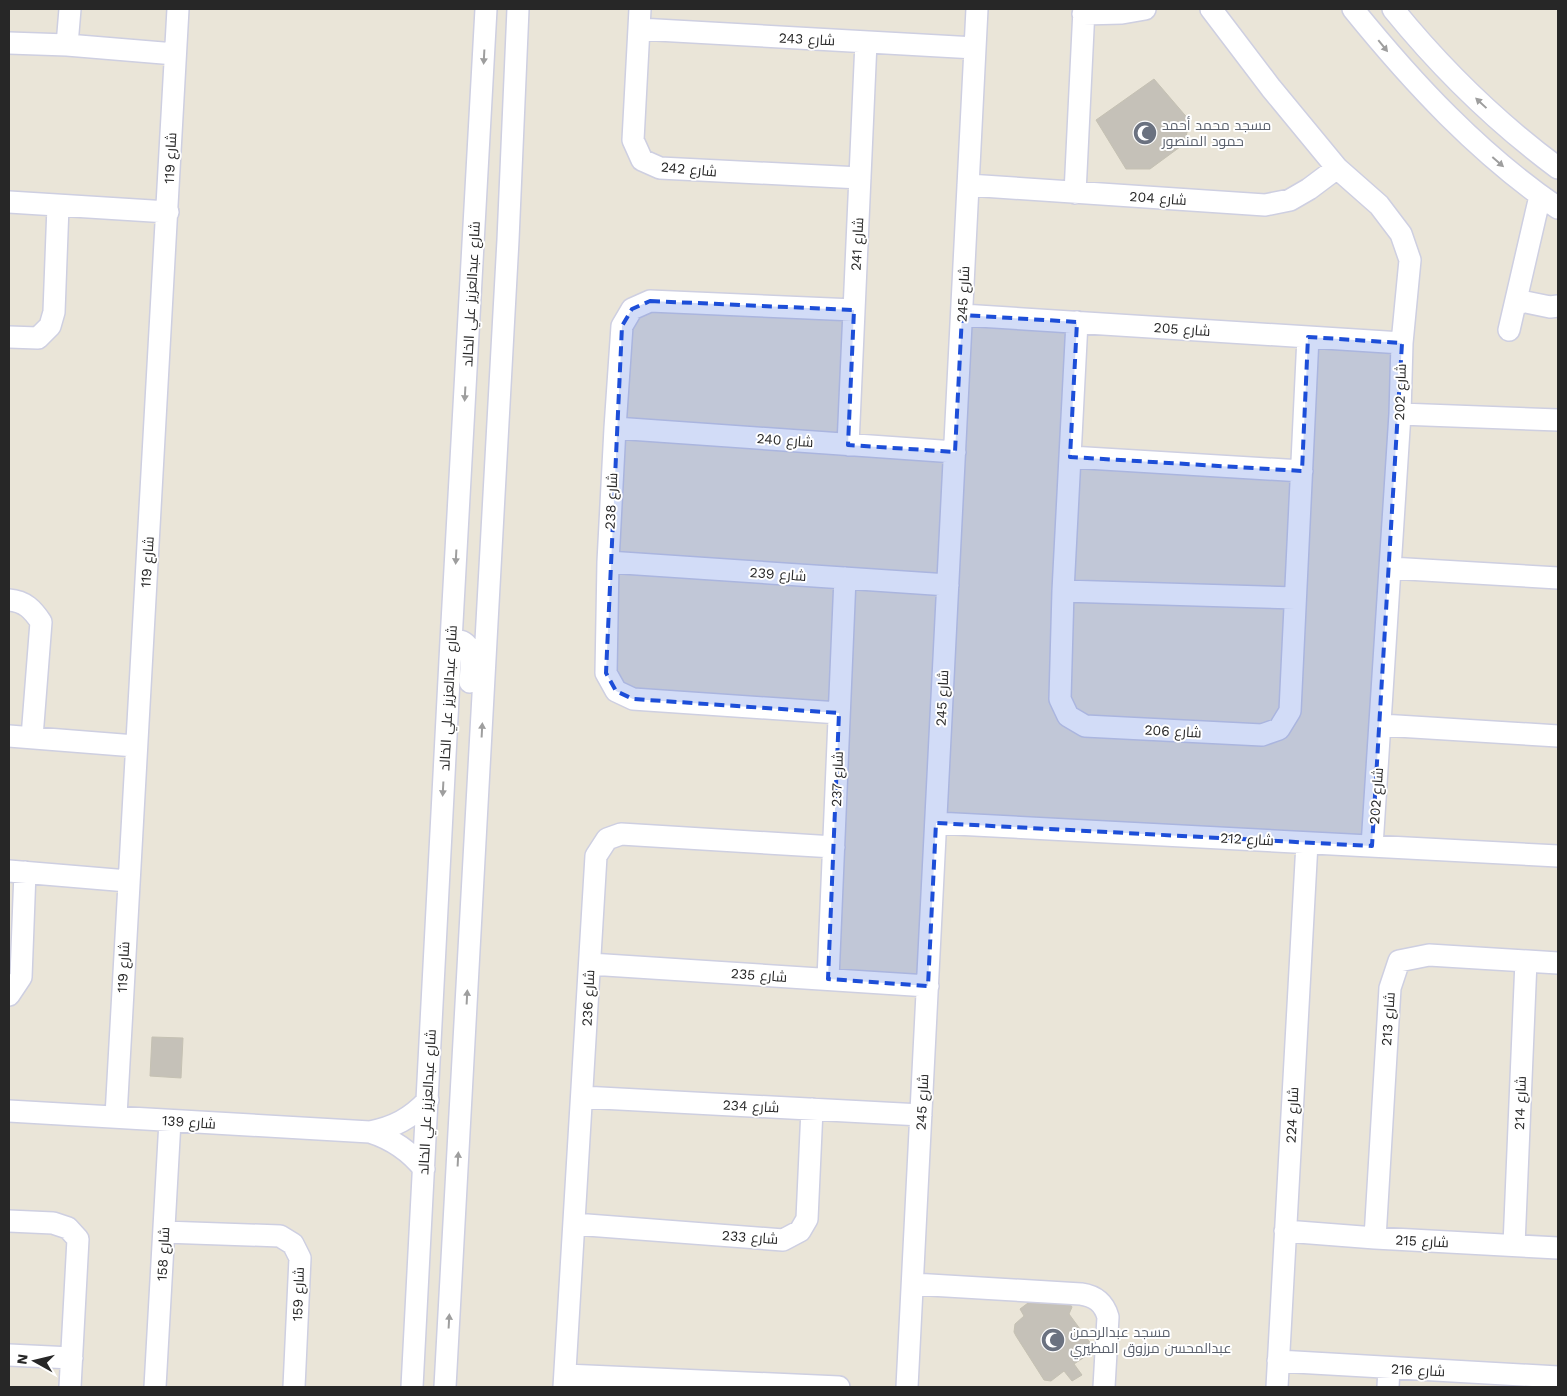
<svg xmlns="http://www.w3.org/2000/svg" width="1567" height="1396" font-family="'Work Sans',Cairo,sans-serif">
  <rect width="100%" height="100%" fill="#eae5d8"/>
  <path fill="#c5c1b8" stroke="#c5c1b3" d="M1154 79 1190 121 1184 144 1150 169H1126L1096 120Z
    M152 1037 183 1038 181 1078 150 1076Z
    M1032 1300 1041 1304 1047 1301 1067 1300 1072 1307 1069 1314 1091 1344 1089 1354 1074 1364 1082 1375 1072 1381 1064 1371 1051 1381 1044 1380 1016 1336 1014 1332 1015 1324 1024 1316 1020 1309Z"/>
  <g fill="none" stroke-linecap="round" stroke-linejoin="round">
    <g stroke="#cecfe1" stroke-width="24">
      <path id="minor" d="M640 9 633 140 642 160 660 168 860 178
        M1211 9 1271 88 1337 168 1379 205 1401 234 1410 260 1402 343 1400 414 1372 846
        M1353 9C1413 83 1479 154 1558 208
        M1393 9C1441 68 1496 122 1558 168
        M1083 14 1122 13 1145 9
        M639 29 975 48
        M9 43 67 45 175 54
        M67 45 70 9
        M968 185 1265 205 1290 200 1309 189 1337 168
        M1075 193 1084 9
        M9 202 168 212
        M1516 300 1550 307 1558 306
        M962 315 1402 343
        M1077 322 1063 591 1060 699 1068 716 1085 726 1262 735 1279 729 1290 711 1308 337
        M1509 330 1540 196
        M9 337 38 338 50 326 54 312 58 206
        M1400 414 1558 420
        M615 428 955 452
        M848 445 866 42
        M1070 457 1302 471
        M608 562 948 585
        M1390 568 1558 578
        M1063 591 1295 598
        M9 600C25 601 33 610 41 622L32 737
        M451 641C477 637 471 666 470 682
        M839 713 633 699 616 691 606 673 608 562 615 428 622 326 632 309 650 301 854 310
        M1381 725 1558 736
        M9 736 135 746
        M936 823 1558 856
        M9 871 128 881
        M590 964 928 986
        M828 979 845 578
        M9 995 21 977 25 872
        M582 1097 921 1115
        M9 1111 370 1132C392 1139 409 1150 424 1169
        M116 1116 178 9
        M370 1132C394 1127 410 1119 428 1100
        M9 1221 53 1223 68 1228 78 1239 70 1387
        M574 1224 783 1240 800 1231 807 1219 812 1109
        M1285 1231 1375 1238 1558 1248
        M164 1232 280 1236 293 1244 300 1258 294 1387
        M1375 1238 1390 988 1399 961 1429 955 1558 963
        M1514 1245 1526 961
        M913 1284 1081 1294C1095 1296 1104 1303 1108 1317L1104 1387
        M9 1355 72 1358
        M1278 1361 1558 1377
        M565 1375 839 1387
        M155 1387 170 1121
        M412 1387 451 641 486 9
        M445 1387 508 240 518 9
        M564 1387 596 856 607 839 621 834 834 847
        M907 1387 977 9
        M1277 1387 1307 843
        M1388 1387 1389 1368"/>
    </g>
    <use href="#minor" stroke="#fff" stroke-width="21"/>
  </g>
  <defs><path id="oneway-solid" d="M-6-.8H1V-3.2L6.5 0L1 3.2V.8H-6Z" transform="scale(1.25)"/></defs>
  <g fill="#9e9e9e">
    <use href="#oneway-solid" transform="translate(1383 46) rotate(51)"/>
    <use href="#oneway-solid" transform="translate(484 57) rotate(93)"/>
    <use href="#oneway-solid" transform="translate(1481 103) rotate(-137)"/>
    <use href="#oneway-solid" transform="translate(1498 162) rotate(41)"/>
    <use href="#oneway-solid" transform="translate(465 394) rotate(93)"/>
    <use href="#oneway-solid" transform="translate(456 557) rotate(93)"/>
    <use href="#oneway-solid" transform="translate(482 730) rotate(-87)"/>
    <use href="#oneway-solid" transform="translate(443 789) rotate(93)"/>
    <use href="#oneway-solid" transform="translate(467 997) rotate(-87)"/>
    <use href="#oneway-solid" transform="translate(458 1159) rotate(-87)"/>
    <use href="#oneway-solid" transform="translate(449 1321) rotate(-87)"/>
  </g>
  <path fill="#1d4ed8" fill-opacity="0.2" stroke="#1d4ed8" stroke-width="4" stroke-dasharray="10 6" stroke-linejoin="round" d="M650 301 854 310 848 445 955 452 962 315 1077 322 1070 457 1302 471 1308 337 1402 343 1372 846 936 823 928 986 828 979 839 713 633 699 616 691 606 673 622 326 632 309Z"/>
  <defs>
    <g id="mosque-disc" transform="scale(1.25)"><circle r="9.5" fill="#6b7280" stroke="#fff"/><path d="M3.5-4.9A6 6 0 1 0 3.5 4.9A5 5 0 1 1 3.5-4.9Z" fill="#fff"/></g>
  </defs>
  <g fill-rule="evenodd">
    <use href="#mosque-disc" x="1145" y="133"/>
    <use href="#mosque-disc" x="1053" y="1340"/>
  </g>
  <g text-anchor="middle" stroke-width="4" stroke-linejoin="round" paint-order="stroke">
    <g font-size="14" fill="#272727" stroke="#fff">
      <text transform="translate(807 39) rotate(3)" y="5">شارع 243</text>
      <text transform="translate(170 158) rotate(-87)" y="5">شارع 119</text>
      <text transform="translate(689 169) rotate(5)" y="5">شارع 242</text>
      <text transform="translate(1158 198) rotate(4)" y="5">شارع 204</text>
      <text transform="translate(857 244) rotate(-87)" y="5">شارع 241</text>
      <text transform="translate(471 294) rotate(-87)" y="5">شارع عبدالعزيز علي الخالد</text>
      <text transform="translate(963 294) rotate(-87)" y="5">شارع 245</text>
      <text transform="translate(1182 329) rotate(4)" y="5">شارع 205</text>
      <text transform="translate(1400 392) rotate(-88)" y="5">شارع 202</text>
      <text transform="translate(785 440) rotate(4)" y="5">شارع 240</text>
      <text transform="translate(611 501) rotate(-87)" y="5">شارع 238</text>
      <text transform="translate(147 562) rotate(-86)" y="5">شارع 119</text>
      <text transform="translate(778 574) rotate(4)" y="5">شارع 239</text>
      <text transform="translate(448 698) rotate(-87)" y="5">شارع عبدالعزيز علي الخالد</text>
      <text transform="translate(942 698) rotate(-87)" y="5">شارع 245</text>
      <text transform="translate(1173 731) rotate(3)" y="5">شارع 206</text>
      <text transform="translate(837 779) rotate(-88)" y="5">شارع 237</text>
      <text transform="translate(1376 796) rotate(-86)" y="5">شارع 202</text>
      <text transform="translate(1247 839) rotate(3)" y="5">شارع 212</text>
      <text transform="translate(123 967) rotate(-87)" y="5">شارع 119</text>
      <text transform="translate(759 975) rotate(4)" y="5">شارع 235</text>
      <text transform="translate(588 998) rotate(-87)" y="5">شارع 236</text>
      <text transform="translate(1388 1019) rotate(-86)" y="5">شارع 213</text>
      <text transform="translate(427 1102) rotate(-87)" y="5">شارع عبدالعزيز علي الخالد</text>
      <text transform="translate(922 1102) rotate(-87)" y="5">شارع 245</text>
      <text transform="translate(1520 1103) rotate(-88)" y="5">شارع 214</text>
      <text transform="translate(751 1106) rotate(3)" y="5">شارع 234</text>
      <text transform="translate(1292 1115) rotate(-87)" y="5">شارع 224</text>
      <text transform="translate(189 1122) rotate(4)" y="5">شارع 139</text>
      <text transform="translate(750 1237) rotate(4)" y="5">شارع 233</text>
      <text transform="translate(1422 1241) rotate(3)" y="5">شارع 215</text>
      <text transform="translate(163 1254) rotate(-87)" y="5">شارع 158</text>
      <text transform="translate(298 1294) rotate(-88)" y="5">شارع 159</text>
      <text transform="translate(1418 1370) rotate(3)" y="5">شارع 216</text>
    </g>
    <g font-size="14" fill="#5b616d" stroke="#fff" text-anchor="start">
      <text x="1162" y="130">مسجد محمد أحمد<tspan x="1162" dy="16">حمود المنصور</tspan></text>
      <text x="1070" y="1337">مسجد عبدالرحمن<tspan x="1070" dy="16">عبدالمحسن مرزوق المطيري</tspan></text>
    </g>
  </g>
  <rect width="1567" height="1396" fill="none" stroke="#272727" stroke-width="20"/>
  <g transform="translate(35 1361) rotate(278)" stroke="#ffffff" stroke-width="4" paint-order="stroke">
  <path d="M0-4L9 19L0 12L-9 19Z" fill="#272727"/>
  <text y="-8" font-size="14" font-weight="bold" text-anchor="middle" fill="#272727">N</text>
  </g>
</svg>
